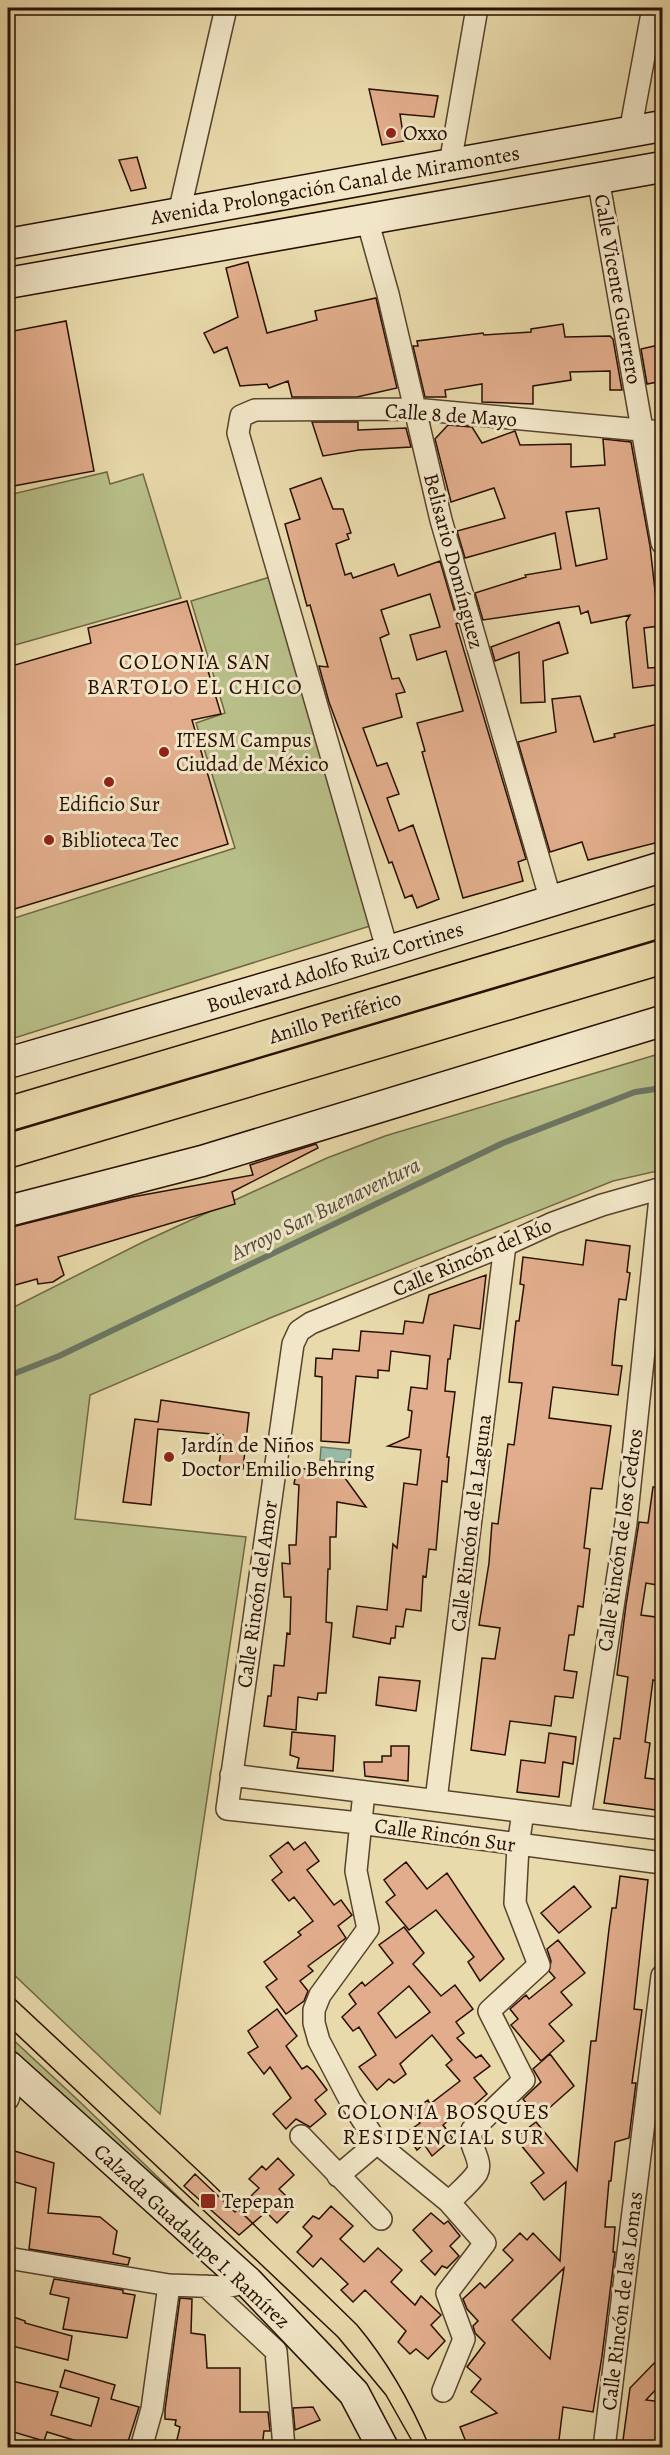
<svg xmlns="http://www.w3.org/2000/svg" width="670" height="2455" font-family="Alegreya,serif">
  <rect width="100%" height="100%" fill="#e9daab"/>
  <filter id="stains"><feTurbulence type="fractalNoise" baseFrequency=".00333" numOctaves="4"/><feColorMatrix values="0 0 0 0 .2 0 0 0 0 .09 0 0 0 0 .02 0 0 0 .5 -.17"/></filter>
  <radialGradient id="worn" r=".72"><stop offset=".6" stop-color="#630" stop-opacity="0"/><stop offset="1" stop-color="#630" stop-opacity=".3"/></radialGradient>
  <path fill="#b8bf88" stroke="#706745" stroke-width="1.5" d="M107 472 110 484 143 474 181 598 8 647V495Z
    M270 577 370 926 8 1040V920L235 848 196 723 225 713 191 601Z
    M662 1053V1170L613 1181 270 1318 90 1395 75 1519 246 1537 160 2114 8 1969V1310L143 1242 327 1158 385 1136Z
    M8 2035 80 2102 225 2242 151 2181 8 2047Z"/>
  <path fill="#98bba6" stroke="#6b7664" stroke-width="1.5" d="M321 1447 351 1450 350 1463 320 1460Z"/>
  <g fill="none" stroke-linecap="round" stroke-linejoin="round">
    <path stroke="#6b7664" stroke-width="6" d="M8 1376 59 1356 503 1143 635 1092 662 1088"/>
  </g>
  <path fill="#e1ad8c" stroke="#280f02" stroke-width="1.5" fill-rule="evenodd" d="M369 89 438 96 434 117 400 114 404 141 382 145Z
    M137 157 146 188 131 191 119 160Z
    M248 262 267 333 317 320 315 311 376 298 397 388 357 397H292L288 381 269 388 267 384 240 386 227 347 214 353 204 333 238 317 226 268Z
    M66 321 94 471 8 487V332Z
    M563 324 565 337 610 336 613 339 622 390H610V371L570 372 571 380 533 386V404L482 402V384L445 390 446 397H425L413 346H418L417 341 483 333 484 335 531 332V329Z
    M663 344V381L647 384 641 349Z
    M312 422H358V430L406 428 411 447 359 450 323 456Z
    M448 425 472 427 482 443 515 431 520 445 571 444V467L605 465 603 439 631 442 650 546 659 626 644 628 648 668 663 667V684L633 688 626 622 630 615 591 623 588 611 581 614 579 606 483 620 475 593 526 577 525 575 561 569 555 533 465 558 457 531 505 518 494 488 451 502 435 439ZM599 508 607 559 576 566 566 512Z
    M321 478 333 509H343L351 533 347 534 349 539 336 544 345 575 351 573 353 578 394 564 398 576 440 561 458 623 456 624 526 859 518 862 523 881 463 898 422 752 425 751 417 723 463 711 446 651 417 660 410 635 440 627 430 594 381 610 389 634 380 638 392 679 399 678 405 692 396 694 402 717 363 728 377 766 387 763 399 794 387 798 399 831 413 825 439 899 417 908 412 895 405 898 392 862 389 863 329 702 319 666 328 667 310 605 307 606 285 524 300 519 290 489Z
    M187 601 221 714 192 720 228 844 8 911V667L91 643 88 628Z
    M559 622 568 653 543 661 545 702 521 703 519 652 495 661 491 647Z
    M580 696 594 742 615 737 614 734 663 723V841L588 860 582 842 550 852 518 742 556 732 552 699Z
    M316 1144 318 1148 232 1192 235 1204 58 1257 64 1275 53 1282 38 1284 37 1279 8 1287V1228L132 1197 253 1175 250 1165Z
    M586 1240 630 1246 627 1272 630 1273 626 1300 619 1299 615 1334 612 1365 622 1366 618 1395 553 1387 549 1418 611 1426 602 1489 591 1488 584 1548 590 1549 583 1607 578 1606 574 1635H569L564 1670 577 1672 573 1698 555 1696 551 1726 510 1721 505 1755 471 1750 482 1658 495 1659 500 1628 479 1625 489 1563 492 1523 498 1524 508 1444 514 1445 522 1383 509 1382 516 1321H519L524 1285 520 1284 523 1257 583 1265Z
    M486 1275 480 1329 454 1325 450 1359H448L445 1391 455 1392 447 1457H449L447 1482 442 1481 436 1550 429 1549 426 1577 423 1576 421 1611 406 1609 403 1627 396 1626 395 1638H391L390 1644 353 1637 357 1606 387 1610 393 1544 397 1548 404 1483 417 1485 421 1450 388 1446 409 1437 412 1411 408 1410 411 1387 427 1389 430 1356 391 1351 389 1371 378 1370V1378L356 1376 349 1443 321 1441 322 1377 315 1376 316 1358 332 1359 333 1349 359 1351 361 1331 403 1334 405 1321 423 1323 429 1295Z
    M161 1400 249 1413 243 1469 219 1465 223 1435 158 1429 151 1505 123 1502 135 1419 158 1422Z
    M337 1467 366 1507 337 1502 336 1537H330V1569H328L326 1622 332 1623 326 1693H318L317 1700 298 1697 296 1730 264 1726 268 1696H271L274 1665 284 1666 287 1633 290 1634 291 1597H284L282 1563 290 1564 289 1545H296L299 1485 294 1484 297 1468 326 1471Z
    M653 1487H663V1586L646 1583 641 1615 663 1618V1650L657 1681 653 1680 645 1742 650 1743 645 1778 663 1780V1811L604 1803 614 1738 620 1739 628 1677 617 1675 626 1605 639 1522 648 1523Z
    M379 1677 420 1681 416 1711 376 1705Z
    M292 1732 335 1736 333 1771 297 1768 299 1758 290 1755Z
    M549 1733 576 1737 573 1764 563 1762 559 1797 517 1792 521 1760 545 1763Z
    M391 1746H409L408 1781 365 1776 364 1762H382V1756H391Z
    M288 1842 294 1850 305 1842 319 1861 307 1870 334 1905 341 1900 352 1915 338 1926 346 1938 308 1966 313 1971 300 1981 308 1991 304 2001 286 2014 266 1987 277 1979 264 1962 301 1935 298 1932 313 1921 294 1897 289 1901 272 1880 282 1872 270 1856Z
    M406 1862 427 1889 447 1873 504 1959 480 1981 468 1962 474 1957 436 1910 409 1930 386 1902 395 1895 384 1880Z
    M620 1876 648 1880 634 2009 642 2010 632 2083H636L629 2138 615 2142 611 2181H609L605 2227H615L613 2252H615L602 2356 593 2412 563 2407 558 2448 468 2447 460 2427 497 2413 471 2392 481 2379 467 2367 485 2343 475 2333 473 2326 478 2321 467 2309 463 2299 480 2283 485 2288 513 2260 503 2250 520 2233 527 2240 533 2233 560 2261 566 2182 544 2200 531 2183 544 2173 515 2138 536 2122 577 2171 591 2041H596L609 1929 612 1908H616ZM564 2268 550 2359 512 2320Z
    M574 1886 591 1907 559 1933 541 1913Z
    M404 1927 424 1953 413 1964 441 1996 455 1985 473 2009 456 2022 464 2033 457 2038 476 2058 481 2055 490 2066 474 2078 487 2094 472 2107 468 2104 443 2125 453 2138 432 2156 424 2144 417 2150 406 2133 420 2123 412 2111 428 2100 430 2104 460 2081 446 2065 452 2060 432 2035 400 2064 406 2074 394 2083 389 2079 377 2090 359 2067 376 2055 359 2027 353 2031 342 2017 356 2004 349 1994 362 1982 365 1986 393 1963 379 1945ZM409 1986 430 2012 396 2038 378 2013Z
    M558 1940 585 1973 561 1992 572 2005 549 2024 564 2041 541 2061 511 2025 518 2019 510 2009 526 1995 529 1999 555 1978 549 1971 551 1961 547 1949Z
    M277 2009 297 2036 286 2046 302 2069 307 2066 313 2071 327 2090 315 2100 326 2114 310 2127 296 2119 286 2129 273 2114 291 2098 270 2067 264 2074 248 2053 258 2047 248 2031Z
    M550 2054 574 2086 538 2118 523 2099 541 2082 533 2069Z
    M8 2149 54 2163 48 2213 100 2217 117 2231 113 2254 130 2258 128 2265 29 2249 36 2188 8 2180Z
    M278 2158 294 2175 279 2189 295 2205 277 2223 266 2212 239 2235 184 2186 195 2174 235 2212 259 2188 249 2179 262 2166 266 2170Z
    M331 2206 353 2226 340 2239 364 2262 378 2248 402 2270 391 2282 415 2305 421 2296 441 2315 431 2325 445 2341 428 2359 416 2349 410 2354 398 2342 406 2331 365 2290 353 2302 341 2290 348 2284 321 2258 313 2267 297 2252 312 2236 303 2227 313 2216 319 2219Z
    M431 2213 444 2224 448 2221 460 2236 450 2246 459 2256 447 2268 442 2266 435 2275 421 2261 432 2251 413 2230Z
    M54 2279 123 2290V2293L135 2295 127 2338 63 2329 69 2298 50 2294Z
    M180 2298 192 2299 191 2333 205 2335 207 2368H240V2412H268L270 2431H264L262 2447H230L221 2443V2448H175L180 2427 175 2425 176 2420 165 2419V2410Z
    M8 2315 25 2321V2323L72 2336 68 2360 8 2345Z
    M663 2354V2382L646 2400 663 2402V2448H622L630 2388Z
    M65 2370 115 2385 111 2399 139 2407 126 2448H100L47 2432 44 2441 10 2431 12 2399 8 2398V2380L58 2392 51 2415 91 2426 99 2398 60 2387Z
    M313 2407 320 2420 295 2430 293 2408Z"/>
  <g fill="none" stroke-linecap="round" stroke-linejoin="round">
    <g stroke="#58422c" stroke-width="24">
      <path id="street" d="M630 132 653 8
        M450 164 477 8
        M598 178 662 543
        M179 213 226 8
        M367 219 388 294 441 520 551 901
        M388 952 238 433 241 416 255 410 414 409 662 432
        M662 1188 602 1205 553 1223 505 1245 311 1323 299 1331 293 1344 227 1809 359 1823 662 1863
        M231 1775 662 1829
        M364 1792 356 1871 368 1929 320 1995 314 2010V2023L319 2041 350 2100 377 2143 449 2202
        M436 1800 505 1245
        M580 1819 626 1523 661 1188
        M8 2099 15 2073
        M301 2136 381 2219
        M338 2176 377 2143
        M8 2258 169 2285 226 2287 248 2282
        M206 2286 276 2351 284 2448
        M443 2391 464 2339 447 2293 485 2243 449 2202C458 2193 470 2183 477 2173 484 2160 466 2144 472 2130L524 2080 489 2011 539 1965 515 1903 518 1846 523 1812
        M141 2448 152 2409 169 2285
        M604 2448 662 1976"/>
    </g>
    <g stroke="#280f02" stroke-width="33">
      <path id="secondary" d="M8 244 662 126
        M8 283 662 167
        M8 1063 330 969 662 867
        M8 1211 202 1161 662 1021
        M8 2066 248 2282 354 2393 383 2448"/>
    </g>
    <g stroke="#280f02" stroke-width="36">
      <path id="highway" d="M8 1114 662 920
        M8 1151 662 957"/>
    </g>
    <use href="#street" stroke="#f1e7c8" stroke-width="21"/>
    <use href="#secondary" stroke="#f1e7c8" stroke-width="30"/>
    <use href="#highway" stroke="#e9daab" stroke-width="33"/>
    <path stroke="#280f02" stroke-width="1.5" d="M8 1993 205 2177 357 2325C388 2362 411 2403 430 2448
      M8 2026 338 2337 386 2395 416 2448"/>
  </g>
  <g fill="#8f2418" stroke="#f1e7c8" stroke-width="2">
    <circle cx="391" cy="133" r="6"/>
    <circle cx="164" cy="752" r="6"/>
    <circle cx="109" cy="782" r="6"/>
    <circle cx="49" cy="840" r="6"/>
    <circle cx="169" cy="1457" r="6"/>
    <rect x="200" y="2193" width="16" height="16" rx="3"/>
  </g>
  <g text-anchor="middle" stroke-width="6" stroke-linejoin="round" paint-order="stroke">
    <g font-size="21" fill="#280f02" stroke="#f1e7c8" text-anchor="start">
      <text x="403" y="140">Oxxo</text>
      <text x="176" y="747">ITESM Campus<tspan x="176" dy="24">Ciudad de México</tspan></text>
      <text x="109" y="811" text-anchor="middle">Edificio Sur</text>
      <text x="61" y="847">Biblioteca Tec</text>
      <text x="181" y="1452">Jardín de Niños<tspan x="181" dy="24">Doctor Emilio Behring</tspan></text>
      <text x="222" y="2208">Tepepan</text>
    </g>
    <g font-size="21" fill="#280f02" stroke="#f1e7c8">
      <text transform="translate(335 185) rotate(-10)" y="7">Avenida Prolongación Canal de Miramontes</text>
      <text transform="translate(618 289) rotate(80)" y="7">Calle Vicente Guerrero</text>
      <text transform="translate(451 415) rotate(4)" y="7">Calle 8 de Mayo</text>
      <text transform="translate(454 561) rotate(75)" y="7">Belisario Domínguez</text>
      <text transform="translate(335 967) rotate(-17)" y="7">Boulevard Adolfo Ruiz Cortines</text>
      <text transform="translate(335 1017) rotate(-17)" y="7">Anillo Periférico</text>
      <text transform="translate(472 1257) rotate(-23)" y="7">Calle Rincón del Río</text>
      <text transform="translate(471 1523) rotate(-83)" y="7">Calle Rincón de la Laguna</text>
      <text transform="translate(620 1540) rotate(-82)" y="7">Calle Rincón de los Cedros</text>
      <text transform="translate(257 1594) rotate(-82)" y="7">Calle Rincón del Amor</text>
      <text transform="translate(445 1835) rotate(8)" y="7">Calle Rincón Sur</text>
      <text transform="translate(192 2236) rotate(43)" y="7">Calzada Guadalupe I. Ramírez</text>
      <text transform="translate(622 2301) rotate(-83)" y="7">Calle Rincón de las Lomas</text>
    </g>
    <g font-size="22" letter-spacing="1.5" fill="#280f02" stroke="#f1e7c8">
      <text x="195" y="669">COLONIA SAN<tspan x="195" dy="25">BARTOLO EL CHICO</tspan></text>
      <text x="444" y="2119">COLONIA BOSQUES<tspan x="444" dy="25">RESIDENCIAL SUR</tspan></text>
    </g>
    <g font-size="22" font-style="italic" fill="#4f4b3b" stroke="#f1e7c8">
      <text transform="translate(325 1208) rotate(-26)" y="8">Arroyo San Buenaventura</text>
    </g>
  </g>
  <rect width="670" height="2455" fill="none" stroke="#e9daab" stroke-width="30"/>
  <rect x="9" y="9" width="652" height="2437" fill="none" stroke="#280f02" stroke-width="3"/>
  <rect x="15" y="15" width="640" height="2425" fill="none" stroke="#280f02" stroke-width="1.5"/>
  <rect width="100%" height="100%" filter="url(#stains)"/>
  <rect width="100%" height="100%" fill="url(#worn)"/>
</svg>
